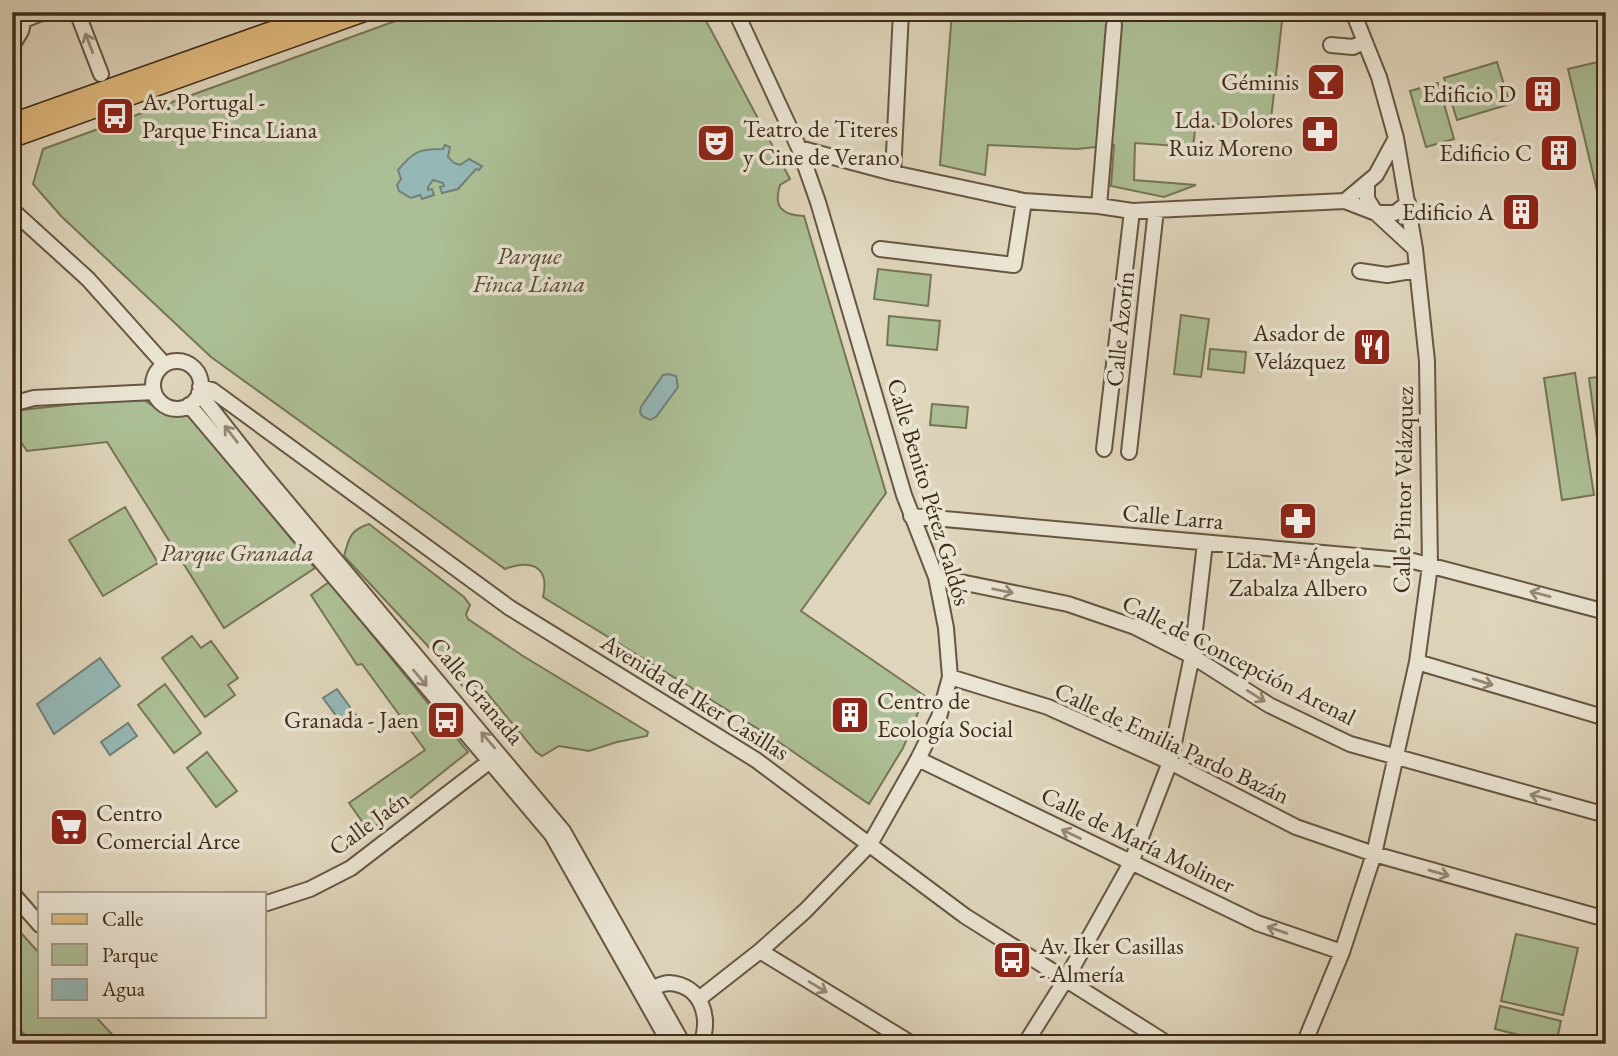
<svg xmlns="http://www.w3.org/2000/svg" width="1618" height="1056" font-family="'EB Garamond',serif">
  <rect width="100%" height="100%" fill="#dfd5bc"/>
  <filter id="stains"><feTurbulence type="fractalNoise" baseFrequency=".00286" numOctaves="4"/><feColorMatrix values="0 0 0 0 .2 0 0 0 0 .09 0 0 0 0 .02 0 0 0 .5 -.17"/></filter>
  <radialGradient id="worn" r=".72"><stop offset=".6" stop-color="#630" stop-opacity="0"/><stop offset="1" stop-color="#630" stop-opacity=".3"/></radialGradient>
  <path fill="#acbe95" stroke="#767556" stroke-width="2" d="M420 12H701L711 30 790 179 780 185C773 207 782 215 804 216L886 493 801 611 925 696 903 748 869 804 773 738 543 597C550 566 531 559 505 569L211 357 61 216 33 184 43 149Z
    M952 12H1283L1270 128 1196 123 1193 147 1135 143 1134 180 1196 185 1164 197 1111 186 1114 145 1077 149 988 145 985 175 940 165Z
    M1606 60V197L1599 199 1568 69Z
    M1497 62 1510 104 1457 120 1444 78Z
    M1438 83 1454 139 1426 147 1410 91Z
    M878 269 931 275 928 306 874 299Z
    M1181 315 1209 319 1201 377 1174 374Z
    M889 316 940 321 937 350 887 345Z
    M1210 349 1246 352 1244 373 1208 369Z
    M1575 373 1594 495 1562 500 1544 378Z
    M1606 376V437L1597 438 1589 378Z
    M140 397C156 408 170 420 190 415L315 568 224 628 107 442 27 451 12 429V411Z
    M932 404 968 407 966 428 930 425Z
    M125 507 158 563 103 596 69 540Z
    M369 524 464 597 470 605 466 614 468 619 523 656 648 732 647 736 617 742 589 751 559 746 542 756 536 752 482 687 476 686 467 691 426 644 344 556C349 538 350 530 369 524Z
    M329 582 468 752 369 831 349 803 425 750 362 664 357 665 311 595Z
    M192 636 201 648 211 641 238 678 228 685 235 695 205 717 162 658Z
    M165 684 201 733 174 753 138 705Z
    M207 752 237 791 216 807 187 768Z
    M12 923 40 954V1016H95L121 1044H35L12 1023Z
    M1516 934 1578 948 1563 1015 1501 1001Z
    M1500 1006 1561 1021 1556 1044 1495 1029Z"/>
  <path fill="#95b8b6" stroke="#738077" stroke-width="2" d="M445 145 450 147 448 157 454 163 460 165 469 159 482 166 479 170 476 169 458 189 442 193 440 187 444 186 443 183 433 180 428 187V190L432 189 434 195 422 199 420 195 411 198 399 191 397 185 401 179 398 170C414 151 419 149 443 149Z
    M668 374 676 376 678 387 656 417 650 420 642 416 640 412 641 407 663 375Z
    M100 658 120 686 54 734 37 704Z
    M337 689 360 721 346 729 323 698Z
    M128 723 137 736 110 755 101 742Z"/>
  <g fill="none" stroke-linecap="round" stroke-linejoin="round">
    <g stroke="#675641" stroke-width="18">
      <path id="minor" d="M77 12 101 74
        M24 20 44 12
        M1331 45 1353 47 1364 42
        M12 46 21 31 26 12
        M799 148 893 173 1024 201 1099 206 1132 211 1345 201 1376 213 1415 249
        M893 173 901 12
        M1367 185V199L1376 213H1395L1408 203
        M1345 201 1376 175 1396 138
        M1099 206 1114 25
        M12 210 88 279 164 364
        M880 249 1014 265 1024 201
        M1360 271 1387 275 1417 270
        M153 385a24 24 0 1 1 48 0a24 24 0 1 1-48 0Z
        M200 387 212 390 510 608 756 760 965 916 1168 1044
        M199 393 259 469 563 831 683 1044
        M12 404 34 398 154 392
        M189 405 552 835 670 1044
        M1104 449 1132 211
        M1129 452 1156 210
        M911 516 1413 561 1606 612
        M936 577 1068 604 1135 627 1192 656 1269 705 1350 744 1606 815
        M1417 662 1606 718
        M950 677 1048 707 1170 762 1296 827 1374 854 1606 919
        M918 759 1257 923 1342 952
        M12 893 40 925
        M264 904 310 889 351 868 490 761
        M760 951 912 1044
        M643 993C651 989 661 983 669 983 702 985 711 1017 701 1044
        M700 998 760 951 805 911 870 844 918 759 939 717 950 677 946 628 936 577 904 495 818 202 799 148 736 12
        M1025 1044 1066 979 1131 863 1170 762 1192 656 1205 543
        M1304 1044 1342 952 1374 854 1417 662 1430 566 1427 361 1415 249 1396 138 1379 77 1353 12"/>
    </g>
    <g stroke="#3f2c18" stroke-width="21">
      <path id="major" d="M12 123 325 12
        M12 138 364 12"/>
    </g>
    <use href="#minor" stroke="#eae4d3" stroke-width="14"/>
    <use href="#major" stroke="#e0ba7e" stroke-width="18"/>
  </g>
  <defs><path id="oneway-shaft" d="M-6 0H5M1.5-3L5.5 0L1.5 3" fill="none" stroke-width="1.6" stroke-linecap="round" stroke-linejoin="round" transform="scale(1.75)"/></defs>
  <g stroke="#948876">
    <use href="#oneway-shaft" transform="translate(89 43) rotate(-111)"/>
    <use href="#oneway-shaft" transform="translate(231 434) rotate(-128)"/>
    <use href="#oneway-shaft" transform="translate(1003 591) rotate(11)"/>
    <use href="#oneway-shaft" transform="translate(1540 594) rotate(-165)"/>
    <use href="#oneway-shaft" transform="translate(420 678) rotate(50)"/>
    <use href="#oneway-shaft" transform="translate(1483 682) rotate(17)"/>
    <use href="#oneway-shaft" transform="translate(1256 696) rotate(32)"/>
    <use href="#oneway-shaft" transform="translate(488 740) rotate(-130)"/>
    <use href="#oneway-shaft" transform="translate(1540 797) rotate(-165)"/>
    <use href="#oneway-shaft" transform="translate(1071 834) rotate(-154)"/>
    <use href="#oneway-shaft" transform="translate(1439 873) rotate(16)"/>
    <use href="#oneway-shaft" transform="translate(1277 930) rotate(-161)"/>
    <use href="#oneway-shaft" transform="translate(818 987) rotate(31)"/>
  </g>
  <defs>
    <g id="bar-square" transform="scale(2.0125)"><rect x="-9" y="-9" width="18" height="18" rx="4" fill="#8f2418" stroke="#eae4d3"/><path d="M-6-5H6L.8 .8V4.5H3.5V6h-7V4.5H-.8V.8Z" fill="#fff"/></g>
    <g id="building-square" transform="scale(2.0125)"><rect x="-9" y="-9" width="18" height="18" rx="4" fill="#8f2418" stroke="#eae4d3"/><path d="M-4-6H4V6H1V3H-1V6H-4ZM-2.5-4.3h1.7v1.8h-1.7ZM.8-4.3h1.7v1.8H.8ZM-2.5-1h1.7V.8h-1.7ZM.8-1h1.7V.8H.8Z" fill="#fff"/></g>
    <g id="bus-square" transform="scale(2.0125)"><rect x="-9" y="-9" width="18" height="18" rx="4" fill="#8f2418" stroke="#eae4d3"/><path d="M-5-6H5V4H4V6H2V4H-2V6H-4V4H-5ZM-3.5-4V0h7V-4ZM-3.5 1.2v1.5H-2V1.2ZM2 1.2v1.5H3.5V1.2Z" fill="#fff"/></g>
    <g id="pharmacy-square" transform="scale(2.0125)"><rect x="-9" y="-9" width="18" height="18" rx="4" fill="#8f2418" stroke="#eae4d3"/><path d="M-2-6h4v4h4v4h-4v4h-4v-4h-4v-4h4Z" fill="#fff"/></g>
    <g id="theatre-square" transform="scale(2.0125)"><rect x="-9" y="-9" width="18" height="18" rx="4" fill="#8f2418" stroke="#eae4d3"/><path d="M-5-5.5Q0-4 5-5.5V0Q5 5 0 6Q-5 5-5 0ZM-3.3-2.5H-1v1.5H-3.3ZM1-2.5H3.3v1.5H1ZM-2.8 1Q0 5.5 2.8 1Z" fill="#fff"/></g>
    <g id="restaurant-square" transform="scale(2.0125)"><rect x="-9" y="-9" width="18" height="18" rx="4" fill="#8f2418" stroke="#eae4d3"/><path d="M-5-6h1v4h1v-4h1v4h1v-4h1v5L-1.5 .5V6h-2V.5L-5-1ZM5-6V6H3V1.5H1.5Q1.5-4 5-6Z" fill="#fff"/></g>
    <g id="supermarket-square" transform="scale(2.0125)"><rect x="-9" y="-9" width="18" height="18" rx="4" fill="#8f2418" stroke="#eae4d3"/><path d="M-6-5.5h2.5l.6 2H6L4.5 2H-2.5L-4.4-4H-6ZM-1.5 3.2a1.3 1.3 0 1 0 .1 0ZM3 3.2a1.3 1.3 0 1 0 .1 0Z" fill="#fff"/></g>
  </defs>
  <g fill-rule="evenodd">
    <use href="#bar-square" x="1326" y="82"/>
    <use href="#building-square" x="1543" y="94"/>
    <use href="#bus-square" x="115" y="116"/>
    <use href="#pharmacy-square" x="1320" y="134"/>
    <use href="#theatre-square" x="716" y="143"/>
    <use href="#building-square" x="1559" y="153"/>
    <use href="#building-square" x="1521" y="212"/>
    <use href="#restaurant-square" x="1372" y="347"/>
    <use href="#pharmacy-square" x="1298" y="521"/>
    <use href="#building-square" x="850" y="715"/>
    <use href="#bus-square" x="446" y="720"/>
    <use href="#supermarket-square" x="69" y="827"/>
    <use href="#bus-square" x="1012" y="960"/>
  </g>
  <g text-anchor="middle" stroke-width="7" stroke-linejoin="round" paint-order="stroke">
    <g font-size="24" fill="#3f2c18" stroke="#eae4d3" text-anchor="end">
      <text x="1299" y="90">Géminis</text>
      <text x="1516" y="102">Edificio D</text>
      <text x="142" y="110" text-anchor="start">Av. Portugal -<tspan x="142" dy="28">Parque Finca Liana</tspan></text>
      <text x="1293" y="128">Lda. Dolores<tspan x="1293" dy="28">Ruiz Moreno</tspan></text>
      <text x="743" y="137" text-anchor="start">Teatro de Titeres<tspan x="743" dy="28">y Cine de Verano</tspan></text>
      <text x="1532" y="161">Edificio C</text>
      <text x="1494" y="220">Edificio A</text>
      <text x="1345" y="341">Asador de<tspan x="1345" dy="28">Velázquez</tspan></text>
      <text x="1298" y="568" text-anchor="middle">Lda. Mª Ángela<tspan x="1298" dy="28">Zabalza Albero</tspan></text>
      <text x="877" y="709" text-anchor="start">Centro de<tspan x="877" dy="28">Ecología Social</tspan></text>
      <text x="419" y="728">Granada - Jaen</text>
      <text x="96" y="821" text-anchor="start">Centro<tspan x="96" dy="28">Comercial Arce</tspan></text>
      <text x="1039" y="954" text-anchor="start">Av. Iker Casillas<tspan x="1039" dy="28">- Almería</tspan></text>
    </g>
    <g font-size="24" font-style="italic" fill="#554931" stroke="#eae4d3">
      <text x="529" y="264">Parque<tspan x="529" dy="28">Finca Liana</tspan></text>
      <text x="237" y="561">Parque Granada</text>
    </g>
    <g font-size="24" fill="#3f2c18" stroke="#eae4d3">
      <text transform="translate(1120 329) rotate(-84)" y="8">Calle Azorín</text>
      <text transform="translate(1403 490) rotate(-89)" y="8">Calle Pintor Velázquez</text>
      <text transform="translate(929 492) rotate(73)" y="8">Calle Benito Pérez Galdós</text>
      <text transform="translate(1173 517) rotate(5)" y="8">Calle Larra</text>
      <text transform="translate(1239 660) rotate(27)" y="8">Calle de Concepción Arenal</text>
      <text transform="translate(477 691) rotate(50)" y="8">Calle Granada</text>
      <text transform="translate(695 697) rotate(32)" y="8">Avenida de Iker Casillas</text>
      <text transform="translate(1172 743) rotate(25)" y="8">Calle de Emilia Pardo Bazán</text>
      <text transform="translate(369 823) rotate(-36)" y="8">Calle Jaén</text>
      <text transform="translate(1138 840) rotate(26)" y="8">Calle de María Moliner</text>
    </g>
  </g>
  <rect width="1618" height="1056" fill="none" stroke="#dfd5bc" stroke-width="42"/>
  <rect x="14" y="14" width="1590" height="1028" fill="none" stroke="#3f2c18" stroke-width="3.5"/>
  <rect x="21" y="21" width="1576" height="1014" fill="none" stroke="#3f2c18" stroke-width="2"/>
  <rect x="38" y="892" width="228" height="126" fill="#eae4d3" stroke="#a69a88" stroke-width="2"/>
  <rect x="52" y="914" width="35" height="10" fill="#e0ba7e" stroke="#a69a88" stroke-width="2"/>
  <text x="102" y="926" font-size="21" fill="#3f2c18">Calle</text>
  <rect x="52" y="944" width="35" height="21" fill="#acbe95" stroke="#a69a88" stroke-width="2"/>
  <text x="102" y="962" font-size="21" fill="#3f2c18">Parque</text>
  <rect x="52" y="979" width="35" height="21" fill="#95b8b6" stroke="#a69a88" stroke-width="2"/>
  <text x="102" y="996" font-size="21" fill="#3f2c18">Agua</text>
  <rect width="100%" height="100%" filter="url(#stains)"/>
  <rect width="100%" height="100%" fill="url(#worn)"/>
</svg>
